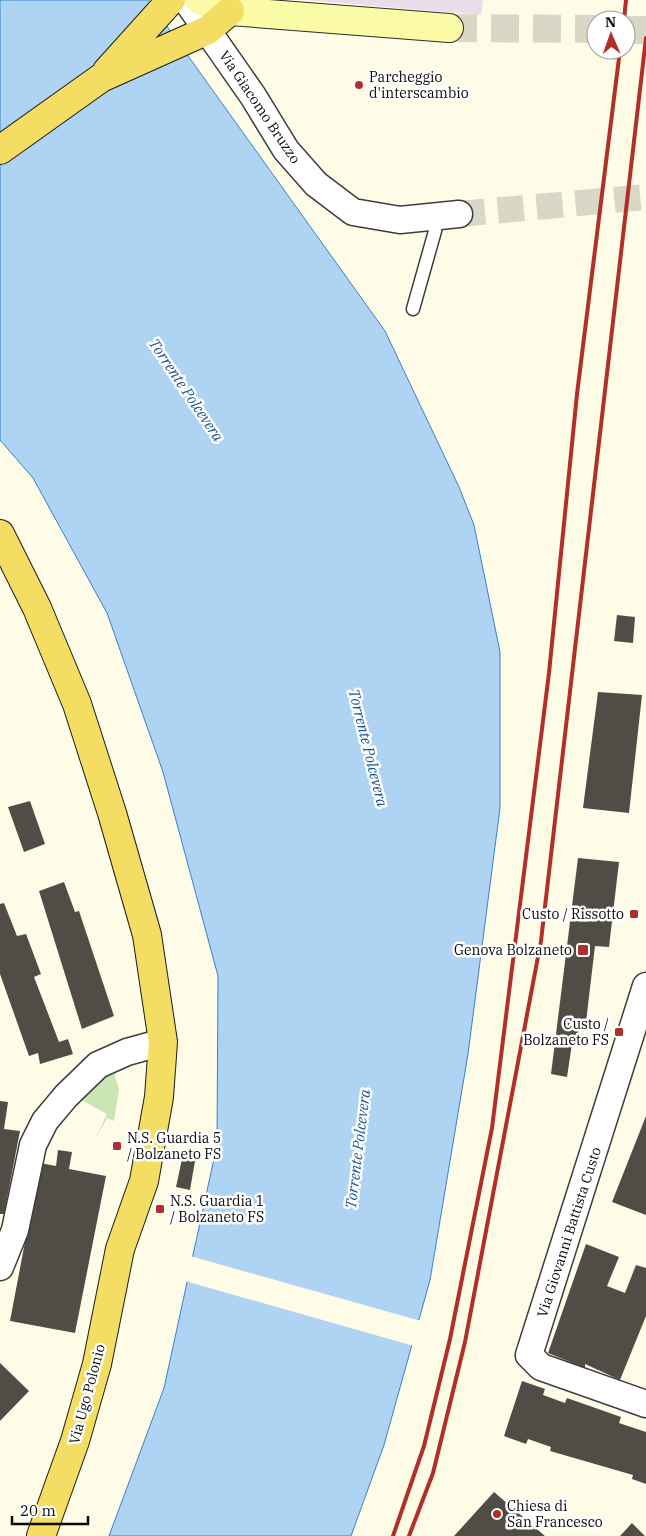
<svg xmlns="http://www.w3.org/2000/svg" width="646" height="1536" font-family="'IBM Plex Serif',serif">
  <rect width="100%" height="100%" fill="#fefce7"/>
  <path fill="#e9dde9" d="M305 0H483L481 15Z"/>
  <path fill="#c9e6b4" d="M107 1072 114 1073 119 1089 114 1121 107 1118 95 1140 107 1114 78 1098Z"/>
  <path fill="#aed3f3" stroke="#3981c6" d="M0 0H148L385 331 459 487 474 525 500 652V808L468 1054 430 1280 384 1445 351 1536H109L164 1388 217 1145 218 976 163 772 107 613 33 478 0 440Z"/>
  <path fill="#fefce7" d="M190 1256 421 1321 414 1346 185 1281Z"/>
  <path fill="#524c47" d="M617 615 635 617 633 643 614 641Z
    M598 692 642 695 629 813 583 808Z
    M30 801 45 844 24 852 8 807Z
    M578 858 619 862 609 947 595 946 586 1022 580 1021 578 1038 573 1037 567 1077 551 1074Z
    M64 882 75 912 79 911 114 1016 82 1029 39 891Z
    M4 903 17 936 26 934 41 974 34 977 59 1042 68 1039 73 1054 40 1064 38 1053 29 1056 0 974V904Z
    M0 1101 8 1102 4 1129 20 1131 4 1214H0Z
    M646 1116V1215L612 1202Z
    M58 1150 72 1152 69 1169 106 1176 75 1333 10 1321 40 1163 56 1166Z
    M182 1159 195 1161 190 1190 176 1187Z
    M586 1244 619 1257 607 1286 625 1293 636 1265 646 1268V1316L620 1380 585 1364V1368L548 1353Z
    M0 1363 29 1391 0 1421Z
    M522 1381 545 1389 543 1395 565 1403 567 1398 621 1417 619 1423 646 1432V1484L632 1479 633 1475 550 1451 551 1447 528 1439 526 1444 504 1436Z
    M494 1492 545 1536H454Z
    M632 1523 645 1536H620Z"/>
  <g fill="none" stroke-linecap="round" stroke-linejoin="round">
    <path stroke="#d9d8c6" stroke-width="26" stroke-dasharray="26 13" stroke-linecap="butt" d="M459 214 646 197"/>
    <path stroke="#d9d8c6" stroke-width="28" stroke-dasharray="28 14" stroke-linecap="butt" d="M449 28 596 29
      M626 30H646"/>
    <g stroke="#3d3d3d" stroke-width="15">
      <path id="lane" d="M413 309 435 231 437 216"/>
    </g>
    <g stroke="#3d3d3d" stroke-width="29">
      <path id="street" d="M186 0 253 96 286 150 316 184 353 212 400 220 459 214
        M646 986 529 1355 541 1367 646 1404
        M0 1267 15 1230 33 1145 45 1121 66 1096 98 1065 127 1052 163 1042"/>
    </g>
    <g stroke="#2c2c2c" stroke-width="30">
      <path id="secondary" d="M200 0 230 11 449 28"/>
    </g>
    <g stroke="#1b1b1b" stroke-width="30">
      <path id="primary" d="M107 71 171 0
        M0 150 101 78 208 30 230 11
        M0 534 37 608 77 704 112 813 147 935 163 1042 159 1097 144 1181 120 1249 97 1364 75 1441 41 1536"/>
    </g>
    <use href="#lane" stroke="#fff" stroke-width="12"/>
    <use href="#street" stroke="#fff" stroke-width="26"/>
    <use href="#secondary" stroke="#fbfaa5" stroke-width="28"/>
    <use href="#primary" stroke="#f3dd63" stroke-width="28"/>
    <path stroke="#b22f29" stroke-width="4" d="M624 20 626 0
      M393 1536 424 1446 450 1339 492 1128 549 673 577 394 620 50
      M409 1536 433 1473 465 1342 541 941 646 38"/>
  </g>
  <g fill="#b22f29" stroke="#fff" stroke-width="2">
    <circle cx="359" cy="85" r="5"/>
    <rect x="629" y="909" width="10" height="10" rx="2.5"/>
    <rect x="577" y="944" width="12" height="12" rx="2.5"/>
    <rect x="614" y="1027" width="10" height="10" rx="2.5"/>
    <rect x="112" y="1141" width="10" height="10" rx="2.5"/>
    <rect x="155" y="1204" width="10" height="10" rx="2.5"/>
    <circle cx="497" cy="1514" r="5"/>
  </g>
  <g text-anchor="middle" stroke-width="5" stroke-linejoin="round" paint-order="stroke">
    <g font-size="14" fill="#0a0a0a" stroke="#fff" text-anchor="start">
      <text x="369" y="82">Parcheggio<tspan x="369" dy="16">d'interscambio</tspan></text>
      <text x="624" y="919" text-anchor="end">Custo / Rissotto</text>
      <text x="572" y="955" text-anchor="end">Genova Bolzaneto</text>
      <text x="609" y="1029" text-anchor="end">Custo /<tspan x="609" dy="16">Bolzaneto FS</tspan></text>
      <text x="127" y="1143">N.S. Guardia 5<tspan x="127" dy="16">/ Bolzaneto FS</tspan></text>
      <text x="170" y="1206">N.S. Guardia 1<tspan x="170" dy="16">/ Bolzaneto FS</tspan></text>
      <text x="507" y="1511">Chiesa di<tspan x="507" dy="16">San Francesco</tspan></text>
    </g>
    <g font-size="14" fill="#0a0a0a" stroke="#fff">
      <text transform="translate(260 107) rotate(56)" y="5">Via Giacomo Bruzzo</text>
      <text transform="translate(569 1232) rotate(-72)" y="5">Via Giovanni Battista Custo</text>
      <text transform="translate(87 1394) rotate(-75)" y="5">Via Ugo Polonio</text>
    </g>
    <g font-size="15" font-style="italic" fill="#1a5494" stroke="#fff">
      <text transform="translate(186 390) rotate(56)" y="5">Torrente Polcevera</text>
      <text transform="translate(368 748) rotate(76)" y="5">Torrente Polcevera</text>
      <text transform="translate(358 1149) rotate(-83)" y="5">Torrente Polcevera</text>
    </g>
  </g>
  <g transform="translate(611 35) rotate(358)"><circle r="24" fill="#ffffff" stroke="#9d9d9d"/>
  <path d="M0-4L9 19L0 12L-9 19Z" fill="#b22f29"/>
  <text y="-8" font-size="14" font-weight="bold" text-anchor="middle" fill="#0a0a0a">N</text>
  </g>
  <path d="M12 1516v8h76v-8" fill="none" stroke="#0a0a0a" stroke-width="2.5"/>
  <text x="20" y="1516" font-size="15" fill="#0a0a0a" stroke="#ffffff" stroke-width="4" paint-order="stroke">20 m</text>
</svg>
